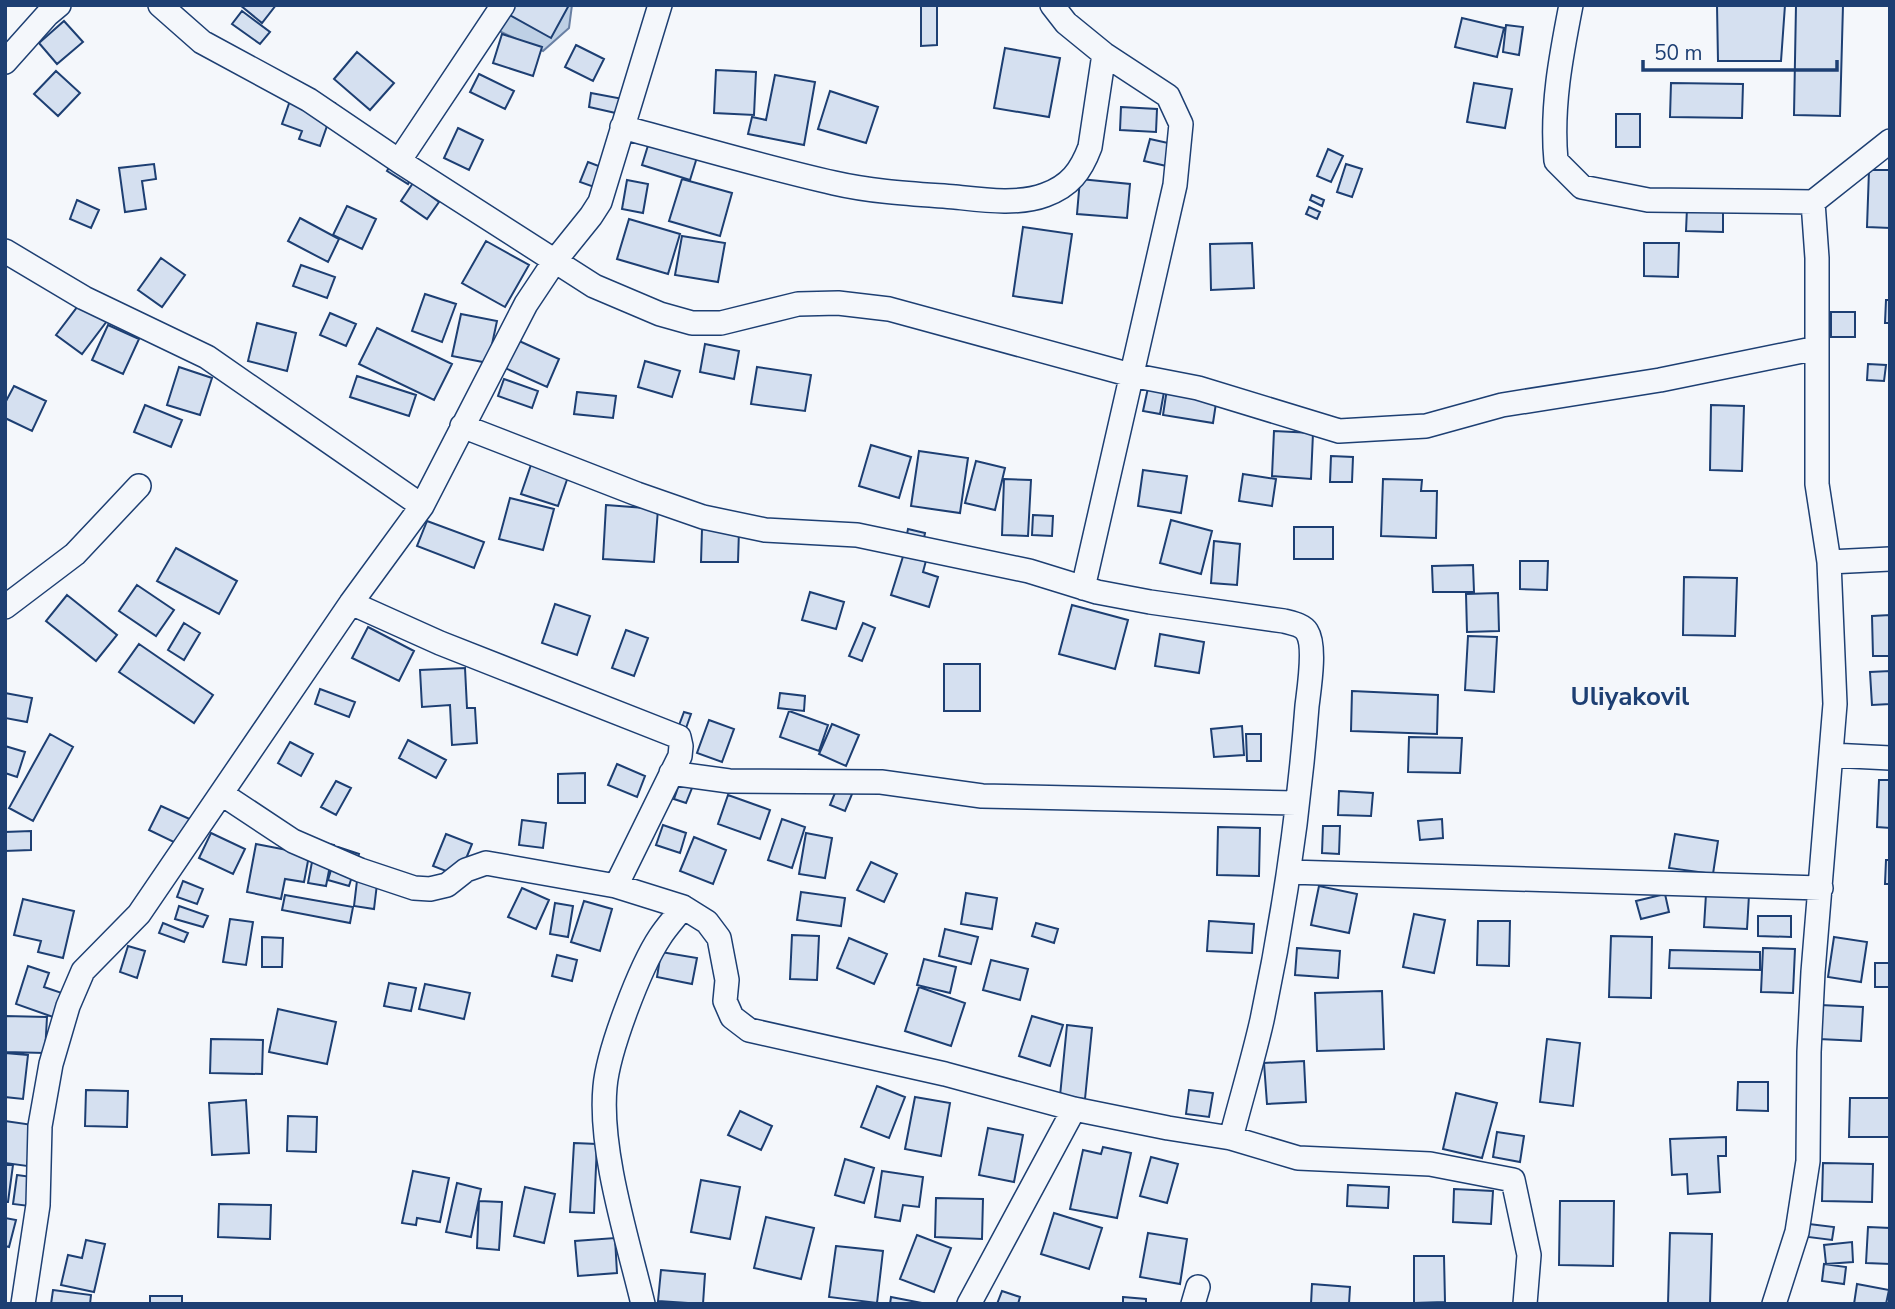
<svg xmlns="http://www.w3.org/2000/svg" width="1895" height="1309" font-family="'Nunito Sans',sans-serif">
  <rect width="100%" height="100%" fill="#f4f7fb"/>
  <path fill="#bed0e5" stroke="#687fa3" stroke-width="2" d="M516 5H572L569 28 543 51 499 31Z"/>
  <path fill="#d5e0f0" stroke="#1d3f73" stroke-width="2" d="M240 5H276L262 23Z
    M513 5H569L551 38 508 14Z
    M921 5H937V45L921 46Z
    M1717 5H1785L1781 61H1718Z
    M1796 5H1843L1840 116 1794 115Z
    M242 11 270 32 260 44 232 24Z
    M1462 18 1504 28 1497 57 1455 47Z
    M64 21 83 42 57 64 39 43Z
    M1506 25 1523 27 1519 55 1503 52Z
    M502 34 542 47 533 76 493 63Z
    M576 45 604 59 593 81 565 67Z
    M1005 48 1060 58 1049 117 994 108Z
    M357 52 394 83 370 110 334 79Z
    M716 70 756 72 754 115 714 113Z
    M56 71 80 93 58 116 34 94Z
    M479 74 514 91 505 109 470 92Z
    M775 75 815 82 804 145 748 134 752 117 766 120Z
    M1474 83 1512 89 1505 128 1467 122Z
    M1671 83 1743 84 1742 118 1670 117Z
    M294 89 335 103 320 146 299 139 302 131 282 124Z
    M830 91 878 107 866 143 818 129Z
    M591 93 623 99 620 114 589 107Z
    M1121 107 1157 109 1156 132 1120 130Z
    M1616 114H1640V147H1616Z
    M654 126 702 141 690 180 642 165Z
    M458 128 483 140 469 170 444 158Z
    M1150 139 1177 145 1171 167 1144 161Z
    M1328 149 1343 156 1331 182 1317 176Z
    M398 153 419 166 408 184 387 171Z
    M588 162 604 168 597 188 580 182Z
    M154 164 156 179 142 181 146 209 125 212 119 168Z
    M1346 164 1362 169 1352 197 1337 192Z
    M1869 170H1890V228L1867 227Z
    M682 179 732 193 720 236 669 221Z
    M1080 179 1130 184 1127 218 1077 214Z
    M627 180 648 184 643 213 622 209Z
    M413 183 439 202 427 219 401 201Z
    M1312 195 1324 200 1322 206 1310 200Z
    M77 200 99 210 91 228 70 219Z
    M347 206 376 219 362 249 333 235Z
    M1309 207 1320 212 1317 219 1306 214Z
    M1687 208 1723 209V232L1686 231Z
    M300 218 339 239 328 262 288 241Z
    M629 219 680 234 668 274 617 259Z
    M1023 227 1072 234 1062 303 1013 296Z
    M682 236 725 243 718 282 675 275Z
    M486 241 529 265 505 307 462 283Z
    M1252 243 1254 288 1211 290 1210 244Z
    M1644 243H1679L1678 277 1644 276Z
    M161 258 185 275 162 307 138 290Z
    M301 265 335 277 327 298 293 286Z
    M425 294 456 304 442 342 412 331Z
    M1886 300H1890V323H1885Z
    M81 302 107 321 82 354 56 335Z
    M1831 312H1855V337H1831Z
    M330 313 356 324 346 346 320 335Z
    M461 314 497 321 488 363 452 356Z
    M257 323 296 333 287 371 248 361Z
    M108 325 139 339 123 374 92 360Z
    M377 328 452 364 434 400 359 364Z
    M517 340 559 359 547 387 505 368Z
    M705 344 739 351 734 379 700 372Z
    M645 361 680 371 672 397 638 387Z
    M1868 364 1886 365 1884 381 1867 380Z
    M179 367 212 378 200 415 167 405Z
    M757 367 811 375 805 411 751 404Z
    M357 376 416 395 409 416 350 397Z
    M504 379 538 391 532 408 498 396Z
    M1168 382 1218 390 1213 423 1163 415Z
    M14 386 46 401 32 431 5 418V403Z
    M1148 388 1164 392 1160 414 1143 411Z
    M577 392 616 396 613 418 574 414Z
    M145 405 182 420 171 447 134 432Z
    M1711 405 1744 406 1742 471 1710 470Z
    M1274 431 1313 433 1311 479 1272 476Z
    M871 445 911 457 899 498 859 486Z
    M919 451 968 458 960 513 911 506Z
    M534 456 571 468 558 506 521 494Z
    M1331 456 1353 457 1352 482H1330Z
    M976 461 1005 468 995 510 965 503Z
    M1143 470 1187 476 1181 513 1138 506Z
    M1243 474 1276 479 1272 506 1239 501Z
    M1004 479 1031 480 1028 536 1002 535Z
    M1383 479 1422 480 1421 491H1437L1436 538 1381 536Z
    M510 498 554 509 543 550 499 539Z
    M606 505 658 509 654 562 603 559Z
    M1033 515 1053 516 1052 536 1032 535Z
    M1171 520 1212 531 1201 574 1160 563Z
    M427 521 484 542 474 568 417 546Z
    M1294 527H1333V559H1294Z
    M702 529 739 530 738 562H701Z
    M908 529 925 533 922 548 905 544Z
    M1214 541 1240 544 1237 585 1211 583Z
    M906 547 928 553 923 572 938 577 929 607 891 595Z
    M176 548 237 581 219 614 157 581Z
    M1520 561H1548L1547 590 1520 589Z
    M1473 565 1474 592H1433L1432 566Z
    M1684 577 1737 578 1735 636 1683 635Z
    M137 585 174 610 156 636 119 611Z
    M810 592 844 602 836 629 802 620Z
    M1498 593 1499 631 1467 632 1466 594Z
    M67 595 117 635 96 661 46 621Z
    M555 604 590 616 577 655 542 643Z
    M1072 605 1128 620 1115 669 1059 654Z
    M1890 615V656H1873L1872 616Z
    M184 623 200 633 184 660 168 650Z
    M863 623 875 628 862 661 849 656Z
    M368 627 414 651 399 681 352 658Z
    M626 630 648 638 634 676 612 668Z
    M1160 634 1204 642 1199 673 1155 666Z
    M1468 636 1497 637 1494 692 1465 690Z
    M139 644 213 695 194 723 119 672Z
    M944 664H980V711H944Z
    M465 668 467 708H475L477 743 452 745 450 705 422 707 420 670Z
    M1890 671V704L1872 705 1870 672Z
    M320 689 355 702 349 717 315 704Z
    M1352 691 1438 695 1437 734 1351 731Z
    M5 693 32 698 27 722 5 718Z
    M780 693 805 696 804 711 778 708Z
    M789 711 828 725 819 751 780 737Z
    M684 712 691 714 685 731 678 728Z
    M709 720 734 729 722 762 697 753Z
    M832 724 859 735 846 766 819 754Z
    M1242 726 1244 755 1214 757 1211 729Z
    M50 734 73 747 33 821 9 808Z
    M1246 734H1261V761H1247Z
    M1409 737 1462 738 1460 773 1408 772Z
    M408 740 446 760 436 778 399 758Z
    M290 742 313 754 301 776 278 763Z
    M5 746 25 752 17 777 5 773Z
    M617 764 645 776 637 797 608 785Z
    M585 773V803H558V774Z
    M683 773 696 778 686 803 674 799Z
    M842 776 857 782 845 811 830 805Z
    M1879 780H1890V828L1877 827Z
    M336 781 351 788 336 815 321 807Z
    M1339 791 1373 793 1371 816 1338 815Z
    M728 795 770 810 760 839 718 824Z
    M161 806 194 821 182 846 149 830Z
    M782 819 805 827 792 868 768 860Z
    M1442 819 1443 838 1420 840 1418 821Z
    M522 820 546 823 543 848 519 845Z
    M663 825 686 833 680 853 656 845Z
    M1323 826H1340L1339 854 1322 853Z
    M1218 827 1260 828 1259 876 1217 875Z
    M31 831V850L5 851V832Z
    M211 833 245 849 233 874 199 858Z
    M806 833 832 838 825 878 799 874Z
    M446 834 472 844 459 876 433 866Z
    M1675 834 1718 841 1713 874 1669 868Z
    M694 837 726 850 713 884 680 871Z
    M316 841 334 845 326 886 308 883Z
    M256 844 287 850 311 845 304 882 285 879 281 899 247 892Z
    M338 847 359 854 349 886 328 880Z
    M1886 860H1890V884H1885Z
    M871 862 897 874 884 902 857 890Z
    M359 864 379 867 374 909 354 906Z
    M183 881 203 889 197 904 177 897Z
    M1319 886 1357 894 1349 933 1311 925Z
    M522 888 549 900 536 929 508 917Z
    M801 892 845 898 841 926 797 920Z
    M966 893 997 898 992 929 961 924Z
    M1665 894 1669 912 1641 919 1636 901Z
    M1706 894 1749 895 1747 929 1704 927Z
    M285 895 353 907 350 923 282 910Z
    M23 899 74 911 63 958 38 952 41 941 14 935Z
    M584 901 612 909 600 951 571 942Z
    M555 903 573 906 568 937 550 934Z
    M179 906 208 916 203 927 175 919Z
    M1414 914 1445 920 1434 973 1403 967Z
    M1758 916H1791V937L1758 936Z
    M230 919 253 922 246 965 223 962Z
    M1209 921 1254 924 1252 953 1207 951Z
    M1478 921H1510L1509 966 1477 965Z
    M163 923 188 933 184 942 159 933Z
    M1036 923 1058 929 1054 943 1032 936Z
    M945 929 978 937 971 964 939 956Z
    M792 935 819 936 817 980 790 979Z
    M1611 936 1652 937 1651 998 1609 997Z
    M262 937 283 938 282 967H262Z
    M1834 937 1867 942 1861 982 1828 977Z
    M849 938 887 954 874 984 837 968Z
    M128 946 145 951 137 978 120 972Z
    M1297 948 1340 951 1338 978 1295 975Z
    M1763 948 1795 949 1793 993 1761 992Z
    M1670 950 1760 952V970L1669 968Z
    M661 952 697 958 692 984 657 977Z
    M557 955 577 960 572 981 552 976Z
    M924 959 956 967 950 993 917 985Z
    M991 960 1028 969 1020 1000 983 990Z
    M1875 963H1890V987H1875Z
    M28 966 49 973 44 987 62 993 53 1017 16 1004Z
    M389 983 416 988 411 1011 384 1006Z
    M425 984 470 993 464 1019 419 1009Z
    M919 987 965 1003 951 1046 905 1031Z
    M1382 991 1384 1049 1317 1051 1315 993Z
    M1820 1005 1863 1007 1861 1041 1819 1039Z
    M278 1009 336 1022 327 1064 269 1052Z
    M5 1016 47 1017 45 1053 5 1052Z
    M1032 1016 1063 1025 1050 1066 1019 1056Z
    M1067 1025 1092 1028 1085 1099 1060 1096Z
    M211 1039 263 1040 262 1074 210 1073Z
    M1547 1039 1580 1043 1573 1106 1540 1102Z
    M5 1053 28 1055 23 1099 5 1097Z
    M1304 1061 1306 1102 1267 1104 1264 1063Z
    M1738 1082H1768V1111L1737 1110Z
    M877 1086 905 1097 889 1138 861 1127Z
    M86 1090 128 1091 127 1127 85 1126Z
    M1189 1090 1213 1093 1209 1117 1186 1114Z
    M1456 1093 1497 1103 1482 1158 1443 1149Z
    M915 1097 950 1103 941 1156 905 1149Z
    M1850 1098H1890V1137H1849Z
    M246 1100 249 1153 212 1155 209 1103Z
    M740 1111 772 1126 761 1150 728 1135Z
    M288 1116 317 1117 316 1152 287 1151Z
    M5 1121 33 1125 27 1166 5 1163Z
    M988 1128 1023 1135 1014 1182 979 1175Z
    M1497 1132 1524 1136 1520 1162 1493 1157Z
    M1726 1137V1156H1718L1720 1192 1688 1194 1687 1174 1672 1175 1670 1139Z
    M574 1143 597 1144 594 1213 570 1212Z
    M1103 1147 1131 1153 1117 1218 1070 1209 1083 1150 1101 1154Z
    M1151 1157 1178 1164 1167 1203 1140 1196Z
    M845 1159 874 1168 864 1203 835 1195Z
    M1823 1163 1873 1164 1872 1202 1822 1201Z
    M5 1165H13L8 1202H5Z
    M413 1171 449 1178 440 1222 417 1218 416 1225 402 1223Z
    M882 1171 923 1177 919 1207 903 1205 900 1221 875 1217Z
    M17 1175 32 1177 29 1206 13 1204Z
    M701 1180 740 1187 730 1239 691 1232Z
    M457 1183 481 1189 471 1237 446 1232Z
    M1348 1185 1389 1187 1388 1208 1347 1206Z
    M525 1187 555 1194 544 1243 514 1236Z
    M1454 1189 1493 1191 1491 1224 1453 1222Z
    M936 1198 983 1199 982 1239 935 1237Z
    M479 1201 502 1202 499 1250 477 1248Z
    M1560 1201H1614L1613 1266 1559 1265Z
    M219 1204 271 1205 270 1239 218 1237Z
    M1054 1213 1102 1228 1089 1269 1041 1254Z
    M766 1217 814 1228 801 1279 754 1268Z
    M5 1218 16 1220 9 1247 5 1246Z
    M1809 1224 1834 1227 1832 1240 1808 1237Z
    M1868 1227 1890 1228V1264L1866 1263Z
    M1148 1233 1187 1239 1180 1284 1140 1277Z
    M1670 1233 1712 1234 1710 1304H1668Z
    M917 1235 951 1248 934 1292 900 1279Z
    M615 1238 617 1273 578 1276 575 1241Z
    M86 1240 105 1244 94 1292 61 1285 68 1255 82 1258Z
    M1852 1242 1853 1262 1826 1264 1824 1245Z
    M836 1246 883 1251 877 1303 829 1297Z
    M1414 1256H1444L1445 1302 1414 1303Z
    M1824 1264 1846 1267 1844 1284 1822 1281Z
    M661 1270 705 1274 703 1304 658 1301Z
    M1312 1284 1350 1287 1349 1304H1311Z
    M1857 1284 1889 1290 1886 1304H1854Z
    M53 1290 91 1295 90 1304H51Z
    M1002 1291 1020 1297 1018 1304H997Z
    M150 1296H182V1304H150Z
    M891 1297 927 1304H890Z
    M1123 1297 1146 1299V1304H1123Z"/>
  <g fill="none" stroke-linecap="round" stroke-linejoin="round">
    <g stroke="#1d3f73" stroke-width="26">
      <path id="street" d="M160 5 202 42 309 100 399 161 594 286 660 314 692 323H721L798 304 838 303 889 309 1131 375 1198 388 1339 431 1426 426 1502 405 1660 380 1817 348
        M1052 5 1066 23 1104 54 1168 96 1181 124 1175 185 1083 588
        M1571 5C1561 56 1551 108 1556 161L1582 187 1648 200 1813 202 1890 141
        M5 62 47 15 59 5
        M622 127C693 146 763 167 834 183 873 192 915 194 955 197 983 200 1019 205 1045 195 1070 186 1081 171 1090 147L1104 54
        M399 161 503 5
        M5 251 84 298 207 357 422 506
        M462 426 637 494 703 517 765 530 857 535 1029 571 1097 592 1150 602 1284 621C1291 623 1303 625 1307 632 1316 646 1309 689 1307 706 1299 811 1284 916 1262 1020 1253 1060 1241 1099 1231 1138
        M1829 562 1890 559
        M351 603 440 643 679 737 681 746 680 756 616 886
        M5 607 75 554 139 486
        M1831 755 1890 758
        M671 773 729 781 881 782 982 796 1296 803
        M222 794 293 841 360 870 414 888 430 889 447 885 466 870 486 863 616 886 683 907 707 922 719 938 727 980 725 1001 732 1017 749 1030 945 1074 1074 1109 1168 1128 1231 1138 1298 1158 1430 1164 1513 1180 1529 1255 1525 1304
        M1289 872 1821 888
        M23 1304 38 1205 40 1126 51 1064 68 1006 83 971 139 914 351 603 422 506 526 304 554 262 591 216 600 202 660 5
        M643 1304C628 1241 599 1151 605 1087 608 1051 640 967 660 937 667 926 676 917 683 907
        M969 1304 1074 1109
        M1193 1304 1198 1287
        M1774 1304 1797 1232 1808 1161 1809 1052 1813 972 1835 704 1829 562 1817 484V258L1813 202"/>
    </g>
    <use href="#street" stroke="#f4f7fb" stroke-width="23"/>
  </g>
  <g text-anchor="middle" stroke-width="5" stroke-linejoin="round" paint-order="stroke">
    <g font-size="26" font-weight="bold" fill="#1d3f73" stroke="#f4f7fb">
      <text x="1630" y="705">Uliyakovil</text>
    </g>
  </g>
  <rect width="1895" height="1309" fill="none" stroke="#1d3f73" stroke-width="14"/>
  <path d="M1643 60v10h194v-10" fill="none" stroke="#1d3f73" stroke-width="3.5"/>
  <text x="1654" y="60" font-size="21" fill="#1d3f73" stroke="#f4f7fb" stroke-width="5" paint-order="stroke">50 m</text>
</svg>
